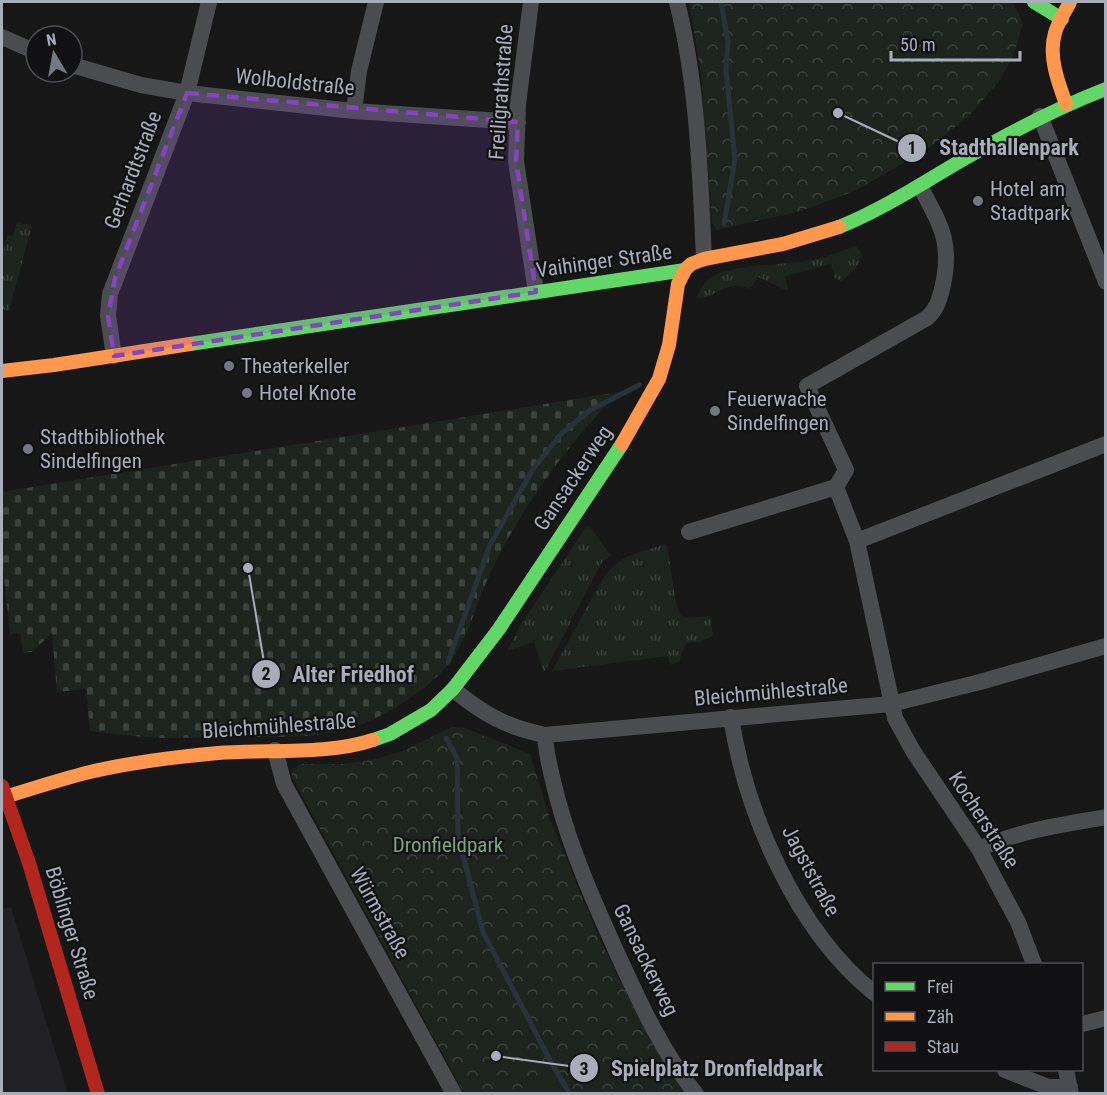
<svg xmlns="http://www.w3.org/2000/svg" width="1107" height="1095" font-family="'Roboto Condensed',sans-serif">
  <defs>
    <pattern id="grass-tufts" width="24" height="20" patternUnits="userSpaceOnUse" patternTransform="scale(1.5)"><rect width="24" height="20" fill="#1d241e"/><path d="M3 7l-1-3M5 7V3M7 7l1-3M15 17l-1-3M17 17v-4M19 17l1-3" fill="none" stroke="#3b413d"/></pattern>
    <pattern id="forest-crowns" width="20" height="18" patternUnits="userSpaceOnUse" patternTransform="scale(1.5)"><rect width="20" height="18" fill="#1d241e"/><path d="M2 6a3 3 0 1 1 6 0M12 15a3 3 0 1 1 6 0" fill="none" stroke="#3b413d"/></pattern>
    <pattern id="cemetery-stones" width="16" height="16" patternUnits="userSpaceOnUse" patternTransform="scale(1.5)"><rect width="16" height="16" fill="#1d241e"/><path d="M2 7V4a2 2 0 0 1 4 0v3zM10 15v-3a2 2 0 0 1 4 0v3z" fill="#3b413d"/></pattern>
  </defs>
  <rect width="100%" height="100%" fill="#171717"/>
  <path fill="#212123" d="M11 907 68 1093H2V909Z"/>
  <path fill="url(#grass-tufts)" d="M17 222 32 226 9 311 2 309V256L7 235 13 236Z
    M856 246 862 254C859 267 851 274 841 281L835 278 831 264 785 276 788 291 758 277 750 289C725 278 718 299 696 298 700 291 703 284 709 279 729 264 782 265 806 261 823 259 839 252 856 246Z
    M586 527 591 528 611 556 603 561 596 573 544 673 534 642 507 651 520 626Z
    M667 544 676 604 681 616 689 618 710 616 713 636 699 642 687 643 681 654 680 661 670 665 668 656 552 671 602 580C621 553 638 553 667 544Z"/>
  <path fill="url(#forest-crowns)" d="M689 2H1013L1023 23 1014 55 999 81 969 116 926 150 855 191 801 211 717 230 712 223 701 74Z
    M452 727H462L530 754 550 819 598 936 647 1033 673 1078 686 1093H464L293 779 291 771 300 764H342L372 760 405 750Z"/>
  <path fill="url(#cemetery-stones)" d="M619 392C566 446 521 507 489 576 477 602 470 631 455 655 436 686 383 719 348 729 317 738 281 737 249 737 220 737 191 738 162 738 138 737 114 734 90 731L86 689 57 692 52 633 32 652 23 653 20 633 10 634 2 559V492Z"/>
  <path fill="#1d241e" d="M547 1074 558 1093H513Z"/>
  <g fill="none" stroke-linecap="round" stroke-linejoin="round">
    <path stroke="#2a3239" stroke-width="5" d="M721 2 728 41 726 70 735 159 724 224
      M448 662 490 545 533 469 561 434 589 411 639 385
      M446 738 457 758 458 836 483 932 552 1064 570 1094"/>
    <path stroke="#4b4c50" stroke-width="16" d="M531 2 518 104 516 161 536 292
      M677 2C698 86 700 172 704 259
      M2 37 36 52
      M72 65 141 85 187 93 354 111 518 122
      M354 111 359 71 376 2
      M1040 116 1106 282
      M114 356 108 316 110 294 187 93 209 2
      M836 487 857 541 895 718 913 751 979 849 1018 922 1034 964
      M836 487 846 470 807 386 927 318C936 310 939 301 942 289 953 243 941 226 920 186
      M689 532 836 487
      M857 541 1106 444
      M453 689C483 714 506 727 545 735L891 704 980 682 1106 646
      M731 717C746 815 797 931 874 993
      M545 735C546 757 552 776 557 797 572 853 594 902 618 955 640 1003 662 1052 696 1094
      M275 750 284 784 454 1094
      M979 849C1020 830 1062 825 1106 817
      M1082 1024 1106 1018
      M1005 1070 1048 1087H1070
      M1066 1070 1071 1094"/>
    <path stroke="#63d668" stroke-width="14" d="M1034 2 1062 19
      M839 227C881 210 918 186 957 163 1005 135 1054 109 1106 89
      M190 344 685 270
      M373 740 390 734 431 710 453 689 499 629 622 444"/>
    <path stroke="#ff974d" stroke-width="14" d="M1066 104C1058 82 1048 56 1055 33 1058 22 1065 12 1070 2
      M2 371 54 365 190 344
      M622 444 659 379 669 345 678 284 685 270 691 264 704 259 783 244 839 227
      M2 798C31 789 61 779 90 772 132 762 175 757 218 753 266 749 328 755 373 740"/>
    <path stroke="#b3261e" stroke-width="14" d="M2 786 29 863 98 1094"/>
  </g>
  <path fill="#8446be" fill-opacity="0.2" stroke="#8446be" stroke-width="4.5" stroke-dasharray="12 8" stroke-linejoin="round" d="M187 93 518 122 516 161 536 292 114 356 108 316 115 278Z"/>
  <g fill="#757880" stroke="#111113" stroke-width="2">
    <circle cx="978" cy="201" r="6"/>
    <circle cx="229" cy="366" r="6"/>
    <circle cx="247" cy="393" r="6"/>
    <circle cx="715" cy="411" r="6"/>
    <circle cx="28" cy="449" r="6"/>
  </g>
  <g text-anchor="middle" stroke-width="4.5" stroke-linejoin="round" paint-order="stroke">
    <g font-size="21" fill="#a8adb8" stroke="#111113">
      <text transform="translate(295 82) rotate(6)" y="7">Wolboldstraße</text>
      <text transform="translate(501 92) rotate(-86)" y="7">Freiligrathstraße</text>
      <text transform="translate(133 170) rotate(-69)" y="7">Gerhardtstraße</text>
      <text transform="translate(604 261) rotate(-8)" y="7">Vaihinger Straße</text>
      <text transform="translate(573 478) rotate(-56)" y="7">Gansackerweg</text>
      <text transform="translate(771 692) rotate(-5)" y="7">Bleichmühlestraße</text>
      <text transform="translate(279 726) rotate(-4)" y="7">Bleichmühlestraße</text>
      <text transform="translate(984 820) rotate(57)" y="7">Kocherstraße</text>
      <text transform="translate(811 871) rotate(62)" y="7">Jagststraße</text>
      <text transform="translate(380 913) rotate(61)" y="7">Würmstraße</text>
      <text transform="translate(72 933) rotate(73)" y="7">Böblinger Straße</text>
      <text transform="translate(646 960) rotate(64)" y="7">Gansackerweg</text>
    </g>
    <g font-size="21" fill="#a8adb8" stroke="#111113" text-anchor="start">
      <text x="990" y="196">Hotel am<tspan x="990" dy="24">Stadtpark</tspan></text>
      <text x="241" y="373">Theaterkeller</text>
      <text x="259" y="400">Hotel Knote</text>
      <text x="727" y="406">Feuerwache<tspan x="727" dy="24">Sindelfingen</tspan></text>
      <text x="40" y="444">Stadtbibliothek<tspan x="40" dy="24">Sindelfingen</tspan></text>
    </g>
    <g font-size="21" fill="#7fa381" stroke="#111113">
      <text x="448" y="852">Dronfieldpark</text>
    </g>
  </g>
  <path fill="none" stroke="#a8adb8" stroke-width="2" d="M838 113L912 148M248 568L266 674M496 1056L584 1068"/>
  <g fill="#a8adb8" stroke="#111113" stroke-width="2">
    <circle cx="838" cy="113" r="6"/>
    <circle cx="248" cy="568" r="6"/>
    <circle cx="496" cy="1056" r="6"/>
    <circle cx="912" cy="148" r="15"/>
    <circle cx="266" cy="674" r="15"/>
    <circle cx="584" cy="1068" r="15"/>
  </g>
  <g font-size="18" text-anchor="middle" font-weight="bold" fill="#111">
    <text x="912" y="154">1</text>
    <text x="266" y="680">2</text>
    <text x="584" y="1075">3</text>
  </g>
  <g font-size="22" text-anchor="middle" font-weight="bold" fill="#a8adb8" stroke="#111113" stroke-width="4.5" stroke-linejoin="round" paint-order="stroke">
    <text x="1009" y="155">Stadthallenpark</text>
    <text x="353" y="682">Alter Friedhof</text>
    <text x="717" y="1076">Spielplatz Dronfieldpark</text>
  </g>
  <rect width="1107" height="1095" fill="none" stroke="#a8adb8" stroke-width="6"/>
  <rect x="873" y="963" width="210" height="108" fill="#111113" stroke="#4d4f55" stroke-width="1.5"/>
  <rect x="885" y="982" width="30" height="9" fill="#63d668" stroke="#4d4f55" stroke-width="1.5"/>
  <text x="927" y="993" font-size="18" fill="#a8adb8">Frei</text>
  <rect x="885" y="1012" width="30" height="9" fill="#ff974d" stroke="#4d4f55" stroke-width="1.5"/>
  <text x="927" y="1023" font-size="18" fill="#a8adb8">Zäh</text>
  <rect x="885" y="1042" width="30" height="9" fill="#b3261e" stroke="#4d4f55" stroke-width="1.5"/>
  <text x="927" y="1053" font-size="18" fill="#a8adb8">Stau</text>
  <g transform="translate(54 54) rotate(350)"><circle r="28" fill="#111113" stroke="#4d4f55" stroke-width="1.5"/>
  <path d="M0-4.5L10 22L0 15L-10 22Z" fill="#757880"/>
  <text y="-9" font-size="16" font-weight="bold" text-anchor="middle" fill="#a8adb8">N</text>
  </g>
  <path d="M891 51v9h129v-9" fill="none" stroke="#a8adb8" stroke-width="3"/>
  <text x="900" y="51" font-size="18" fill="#a8adb8" stroke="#111113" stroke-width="4.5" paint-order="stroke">50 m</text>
</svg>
